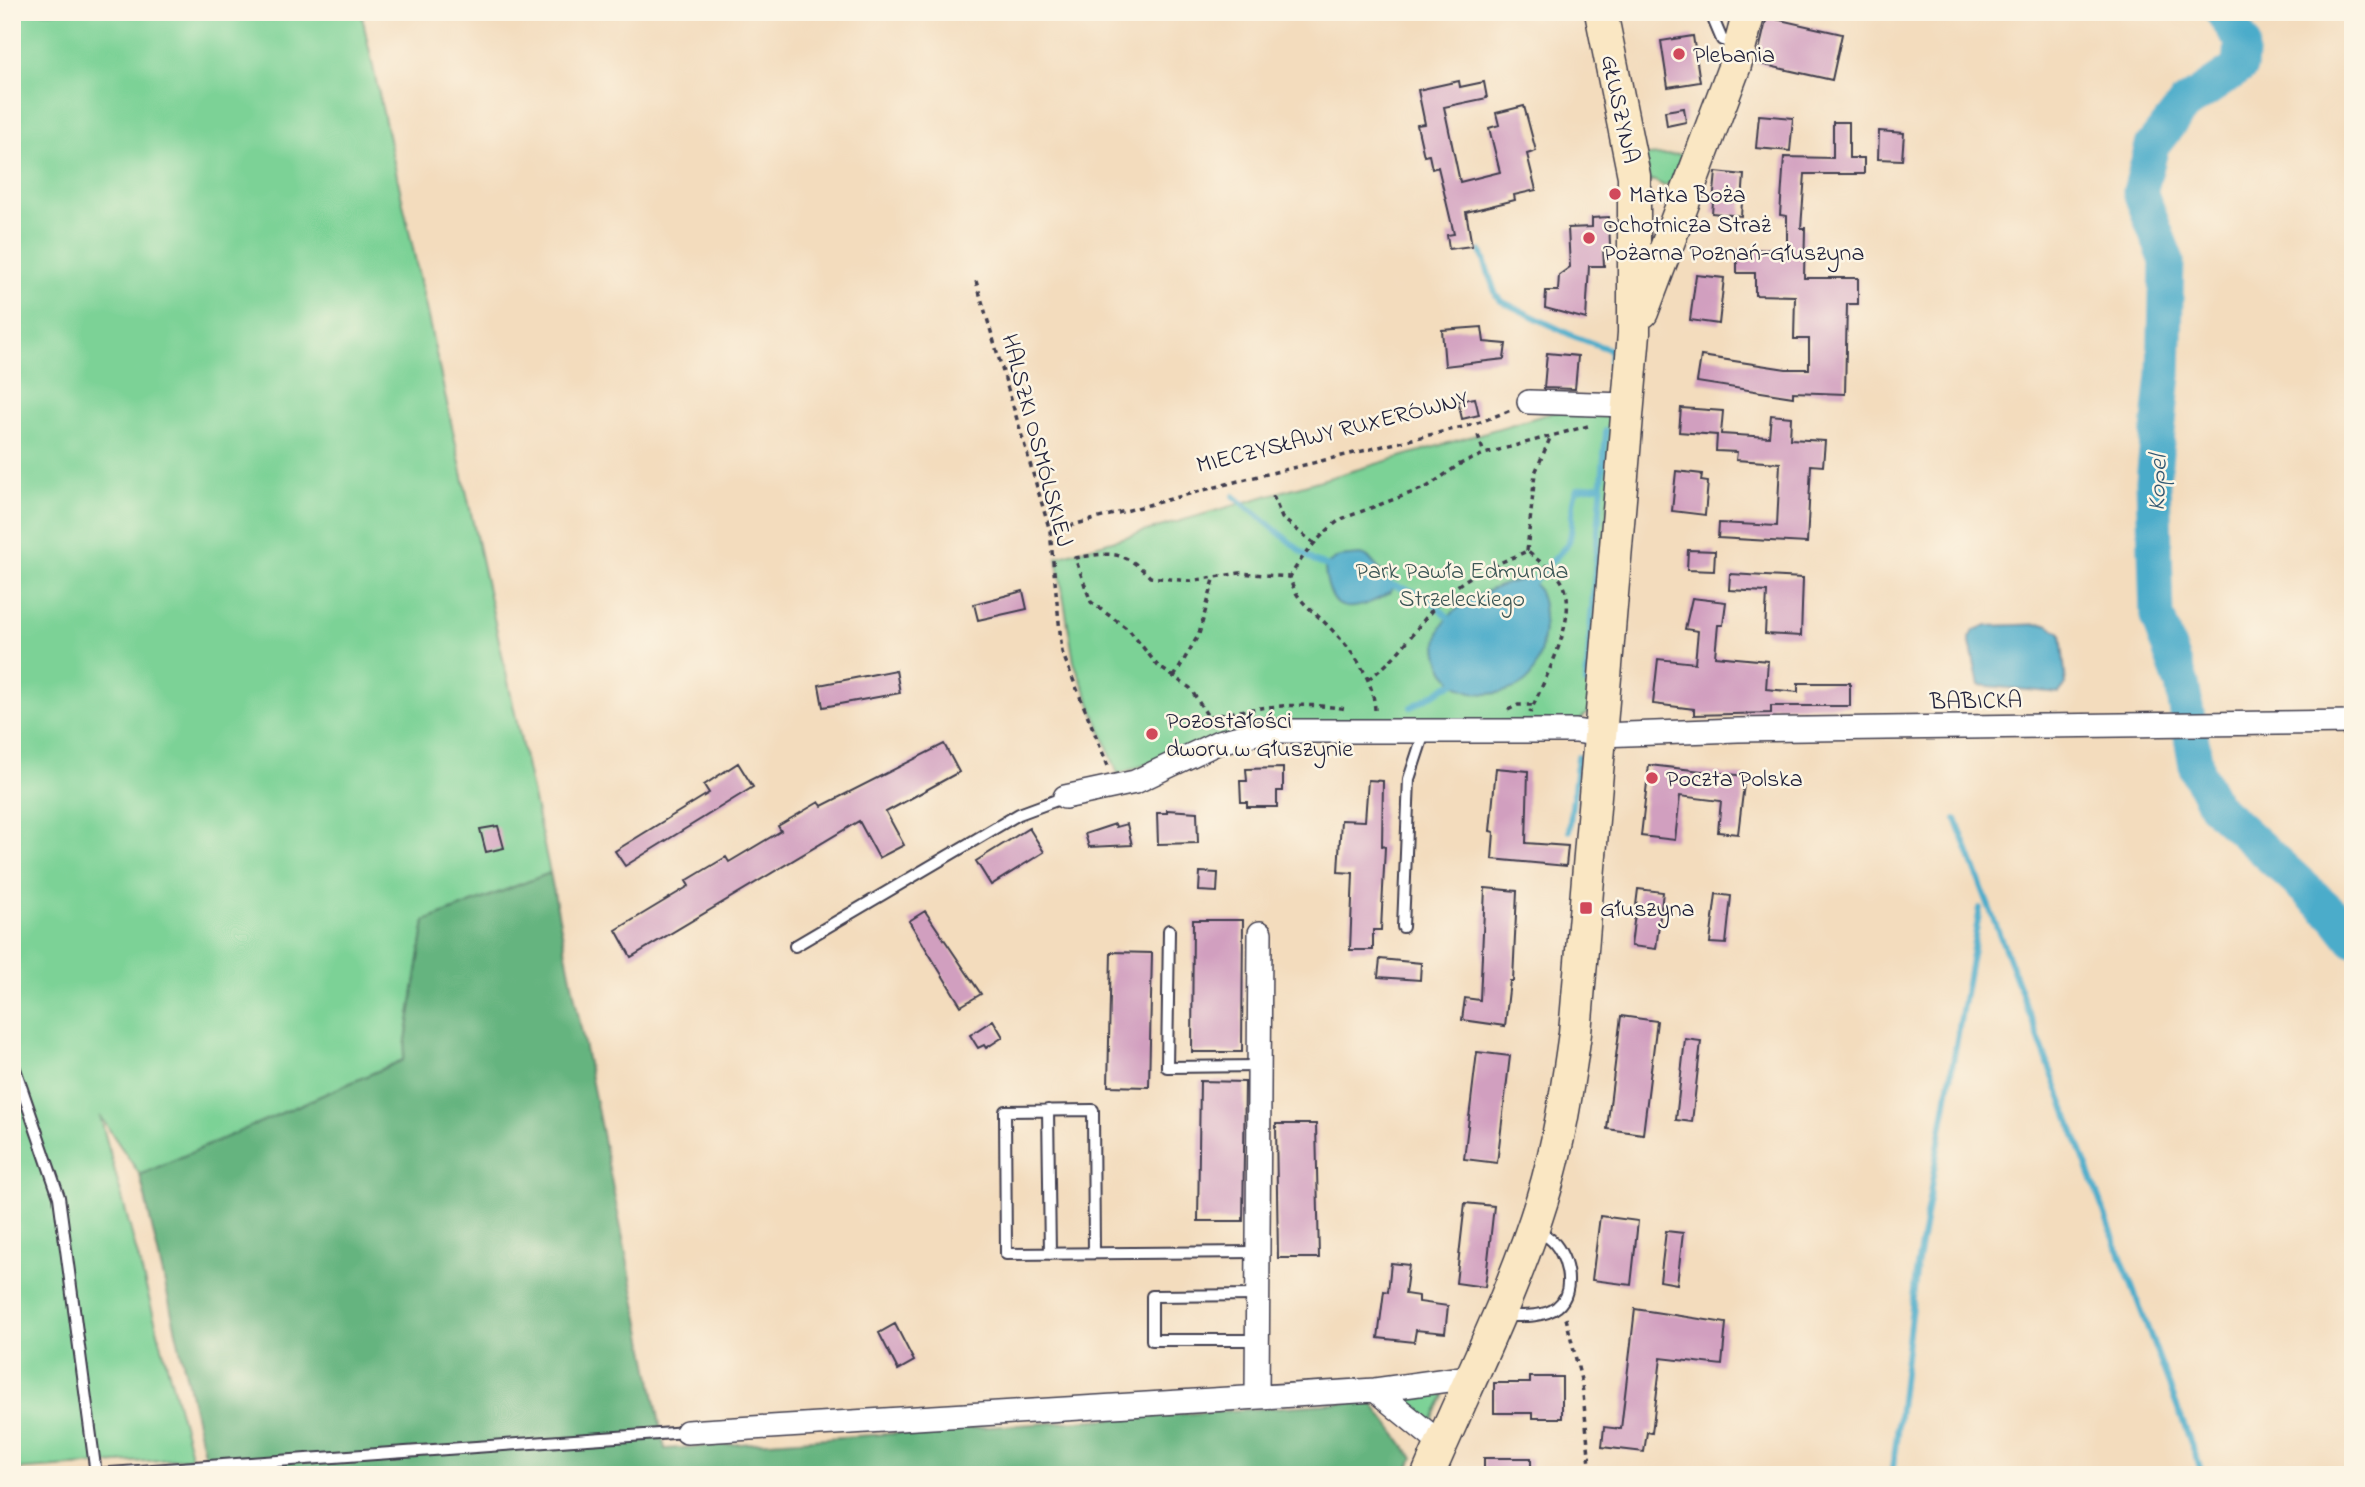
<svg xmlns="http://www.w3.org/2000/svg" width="2365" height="1487" font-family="'Indie Flower',sans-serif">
  <rect width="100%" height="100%" fill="#fcf5e5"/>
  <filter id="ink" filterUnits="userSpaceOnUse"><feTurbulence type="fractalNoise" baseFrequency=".0143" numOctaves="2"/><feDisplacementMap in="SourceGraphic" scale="14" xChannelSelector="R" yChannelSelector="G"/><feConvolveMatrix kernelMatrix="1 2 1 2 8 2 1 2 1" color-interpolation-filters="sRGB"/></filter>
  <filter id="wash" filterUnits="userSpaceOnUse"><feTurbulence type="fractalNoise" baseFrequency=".00686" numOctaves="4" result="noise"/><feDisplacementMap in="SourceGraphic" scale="28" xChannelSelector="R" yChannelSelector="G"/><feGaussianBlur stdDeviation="1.57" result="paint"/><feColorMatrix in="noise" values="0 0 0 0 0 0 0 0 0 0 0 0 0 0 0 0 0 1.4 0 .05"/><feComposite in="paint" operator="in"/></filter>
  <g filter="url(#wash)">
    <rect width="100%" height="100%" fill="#f3dcbd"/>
    <path fill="#7cd296" stroke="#4f7a68" stroke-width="2" d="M12 12H361L550 873 425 921 403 1060 140 1175 100 1116 192 1458 12 1470Z
      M1623 81 1646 156 1685 154 1679 179 1664 186 1653 180 1650 182Z
      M1617 408 1589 711 1579 721 1265 725 1118 774 1074 662 1057 557 1565 409Z
      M1441 1391 1444 1396 1430 1425 1407 1400 1411 1394Z"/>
    <path fill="#65b47f" stroke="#446b5d" stroke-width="2" d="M550 873 665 1449 1371 1401 1413 1458 1406 1475H209L140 1175 403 1060 425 921Z"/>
    <path fill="#4bacca" stroke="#366782" stroke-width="2" d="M1360 555 1368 557 1395 587C1385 598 1352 614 1338 604 1329 597 1325 576 1325 566L1339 557Z
      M1528 578C1553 592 1545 657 1530 677 1522 687 1508 691 1497 693 1484 695 1471 694 1460 687 1449 681 1443 670 1439 658 1425 610 1493 586 1528 578Z
      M2047 624 2061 633 2066 684 2059 693 1979 685 1969 638 1974 630 1987 626Z"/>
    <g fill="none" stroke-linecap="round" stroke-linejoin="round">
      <path stroke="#4bacca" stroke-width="6" d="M1481 251 1496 295 1501 301 1573 336 1611 350 1610 374
        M1234 496 1313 561 1330 567
        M1534 581 1568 544C1576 527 1568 505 1577 489L1602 485
        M1388 584 1425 595 1448 617
        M1586 683 1606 431
        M1411 707 1453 683
        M1956 819 2203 1475
        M1569 831 1578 757
        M1892 1475 1916 1273 1980 908"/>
      <path stroke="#4bacca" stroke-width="35" d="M2222 12 2242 41 2240 67 2184 105 2152 146 2140 192 2167 261 2164 374 2153 481 2157 616 2182 684 2197 771 2215 806 2335 916 2353 939"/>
    </g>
    <g id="blocks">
      <path fill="#d19fbf" d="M1767 17 1842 34 1832 80 1756 63Z
        M1693 36 1700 82 1668 87 1661 41Z
        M1459 81 1460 87 1484 82 1487 98 1444 107 1460 182 1500 172 1489 128 1499 125 1496 113 1524 106 1536 151 1527 154 1536 190 1514 195 1515 200 1466 212 1472 246 1449 249 1447 235 1454 234 1438 167 1432 169 1429 155 1424 156 1417 125 1425 124 1418 90Z
        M1684 108 1686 122 1667 126 1665 111Z
        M1759 115 1793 118 1790 151 1756 148Z
        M1833 122H1849V158H1864V174H1805L1801 228H1805L1804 278H1858V304H1847L1845 394 1793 392V397L1697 382 1701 356 1786 369H1809V339H1794L1795 296 1755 295V273H1737V249L1787 250V216L1780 215 1784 157 1833 158Z
        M1879 131 1904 133 1902 160 1878 159Z
        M1716 172 1744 175 1741 216 1712 213Z
        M1609 217 1610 247H1603L1604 266H1589L1586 319 1545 308 1546 291H1558L1559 275 1570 267 1568 228 1592 227V218Z
        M1696 275 1724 278 1719 324 1690 320Z
        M1482 327 1484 342 1506 344 1504 359 1445 366 1442 330Z
        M1547 353 1578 356 1575 389 1544 388Z
        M1475 398 1479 415 1462 419 1458 401Z
        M1681 408 1723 411 1721 434 1769 437 1771 415 1791 417 1790 439 1825 441 1823 466 1811 465 1807 543 1718 538 1719 523 1777 526 1780 463 1736 460 1737 452 1716 451 1717 435 1679 432Z
        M1676 471 1702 474 1701 481 1708 482 1705 515 1672 511Z
        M1688 550 1715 551 1714 571 1687 570Z
        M1730 574 1803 578 1801 636 1765 634 1767 592 1729 590Z
        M1023 591 1027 609 978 620 974 604Z
        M1692 598 1726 602 1723 625H1718L1715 656 1768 661 1766 689 1798 692V683H1850V706H1771V713L1694 715V709L1653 704 1658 659 1695 663 1698 631 1685 629Z
        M896 670 900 693 823 707 819 685Z
        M944 744 959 772 886 812 904 845 879 858 859 821 631 957 616 930 689 886 686 881 726 857 729 862 781 831 778 826 819 802 822 806Z
        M738 763 753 787 625 866 615 851 709 793 704 785Z
        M1649 765 1745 776 1738 834 1718 832 1721 801 1680 796 1675 840 1641 836Z
        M1283 768V791H1277V807H1247V802H1241L1240 781H1247L1246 769Z
        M1496 768 1528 771 1526 843 1568 846 1566 866 1492 859 1494 832 1490 831Z
        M1368 780 1383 781 1382 846 1385 847 1381 930H1373V950H1350L1353 873 1338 872 1341 820 1365 821Z
        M1167 810 1197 812 1198 843 1158 844 1157 813H1167Z
        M1115 824 1116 827 1127 824 1132 845 1089 847 1085 834Z
        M498 826 504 848 486 852 480 829Z
        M1029 828 1044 852 991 885 976 861Z
        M1200 872 1218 873 1217 892 1199 891Z
        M1485 888 1517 891 1513 981H1510L1505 1026 1462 1020 1465 998 1480 1000Z
        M1638 889 1663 892 1656 949 1631 946Z
        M1716 894 1731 896 1726 944 1710 943Z
        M925 911 981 994 961 1006 909 921Z
        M1193 920H1243L1242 1052H1192Z
        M1111 952 1152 953 1149 1087 1108 1086Z
        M1380 959 1421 963 1420 980 1378 977Z
        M1621 1016 1657 1021 1643 1134 1607 1129Z
        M993 1020 1003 1037 986 1048 984 1045 978 1048 970 1035Z
        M1685 1039 1701 1041 1692 1122 1676 1120Z
        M1477 1052 1510 1056 1497 1163 1464 1159Z
        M1200 1081 1245 1082 1243 1221H1198Z
        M1276 1124H1316L1319 1258H1278Z
        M1465 1203 1494 1206 1485 1287 1456 1283Z
        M1600 1216 1638 1221 1631 1285 1592 1280Z
        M1666 1231 1683 1233 1677 1284 1660 1281Z
        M1391 1263 1409 1265 1405 1294 1419 1296V1302L1448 1306 1445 1333 1416 1330 1414 1342 1378 1338 1384 1291 1388 1292Z
        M1635 1309 1726 1323 1722 1365 1661 1358 1652 1433 1647 1432 1644 1452 1602 1447 1604 1427 1621 1429Z
        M895 1324 914 1361 898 1370 879 1333Z
        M1530 1377H1562V1418H1532V1413H1494V1383H1530Z
        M1484 1458H1531V1475H1484Z"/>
    </g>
  </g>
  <g filter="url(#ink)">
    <use href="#blocks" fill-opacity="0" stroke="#413e4e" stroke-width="2"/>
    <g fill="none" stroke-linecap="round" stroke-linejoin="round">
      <g stroke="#413e4e" stroke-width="14">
        <path id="lane" d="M1714 21 1722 40 1737 44
          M1403 927 1409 779 1425 730
          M1169 930 1167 1067 1259 1066
          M795 946 1019 814 1065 797
          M12 1060 59 1197 96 1474 687 1432
          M1048 1110 1050 1254
          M1094 1253 1093 1110 1005 1111 1006 1254 1258 1252
          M1502 1316C1518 1316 1544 1318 1557 1307 1577 1291 1567 1252 1549 1238 1544 1235 1538 1233 1533 1231
          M1257 1340H1152V1296L1258 1295"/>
      </g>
      <g stroke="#413e4e" stroke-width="26">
        <path id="street" d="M1529 402 1627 405
          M1065 797 1135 782 1219 742 1265 731H1576L1600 735 1738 730 2353 722
          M1375 1390 1441 1444
          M1257 1396 1260 933
          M687 1432 1375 1390 1469 1377"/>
      </g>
      <g stroke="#413e4e" stroke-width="35">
        <path id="secondary" d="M1642 312 1735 65 1749 12
          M1428 1475C1467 1384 1513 1294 1542 1200 1559 1145 1567 1090 1575 1033L1634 333V176L1601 12"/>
      </g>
      <path stroke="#413e4e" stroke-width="3.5" stroke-dasharray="5 5" stroke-linecap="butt" d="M976 281 1050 531 1062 652 1108 766
        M1478 435 1484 454
        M1273 496 1282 518 1315 544
        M1050 531 1242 480 1475 424 1511 410
        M1527 551 1535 473 1551 436
        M1174 677 1199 634 1215 576
        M1368 679C1403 656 1419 619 1450 592 1470 573 1501 563 1527 551 1537 560 1552 569 1560 579 1584 611 1543 681 1530 713
        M1375 710C1373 673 1347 644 1321 619 1306 605 1295 598 1290 577 1302 555 1321 534 1341 519L1427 487 1460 464 1484 454 1588 426
        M1508 710 1518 705H1533
        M1210 717C1255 707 1300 701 1346 709
        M1212 723 1190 688 1158 666 1129 630 1091 602 1075 558C1111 552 1124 550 1150 577L1190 581 1240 573 1290 577
        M1566 1318 1582 1384 1591 1475"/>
      <use href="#lane" stroke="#fff" stroke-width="10"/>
      <use href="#street" stroke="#fff" stroke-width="23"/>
      <use href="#secondary" stroke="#fae7c3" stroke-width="32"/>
    </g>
  </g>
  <g fill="#d1495b" stroke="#fcf5e5" stroke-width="2.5">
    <circle cx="1679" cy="54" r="7"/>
    <circle cx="1615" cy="194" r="7"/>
    <circle cx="1589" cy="238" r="7"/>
    <circle cx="1152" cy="734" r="7"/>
    <circle cx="1652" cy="778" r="7"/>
    <rect x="1579" y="901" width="14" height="14" rx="3.5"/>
  </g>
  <g text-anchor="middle" stroke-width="5" stroke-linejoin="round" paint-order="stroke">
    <g font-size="24" fill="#22223b" stroke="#fcf5e5" text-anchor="start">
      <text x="1693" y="62">Plebania</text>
      <text x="1629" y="202">Matka Boża</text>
      <text x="1603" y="232">Ochotnicza Straż<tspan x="1603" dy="28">Pożarna Poznań-Głuszyna</tspan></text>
      <text x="1166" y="728">Pozostałości<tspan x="1166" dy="28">dworu w Głuszynie</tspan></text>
      <text x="1666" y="786">Poczta Polska</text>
      <text x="1600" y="916">Głuszyna</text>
    </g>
    <g font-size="24" fill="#22223b" stroke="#fcf5e5">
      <text transform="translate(1621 109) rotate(78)" y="8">GŁUSZYNA</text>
      <text transform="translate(1332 431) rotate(-14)" y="8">MIECZYSŁAWY RUXERÓWNY</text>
      <text transform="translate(1038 440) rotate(75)" y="8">HALSZKI OSMÓLSKIEJ</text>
      <text transform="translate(1976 700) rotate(-1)" y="8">BABICKA</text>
    </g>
    <g font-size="24" fill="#3d5756" stroke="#fcf5e5">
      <text x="1462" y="578">Park Pawła Edmunda<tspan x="1462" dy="28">Strzeleckiego</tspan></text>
    </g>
    <g font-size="26" font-style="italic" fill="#325974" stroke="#fcf5e5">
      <text transform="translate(2156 483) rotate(-88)" y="9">Kopel</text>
    </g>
  </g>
  <rect width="2365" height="1487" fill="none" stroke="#fcf5e5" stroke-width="42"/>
</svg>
